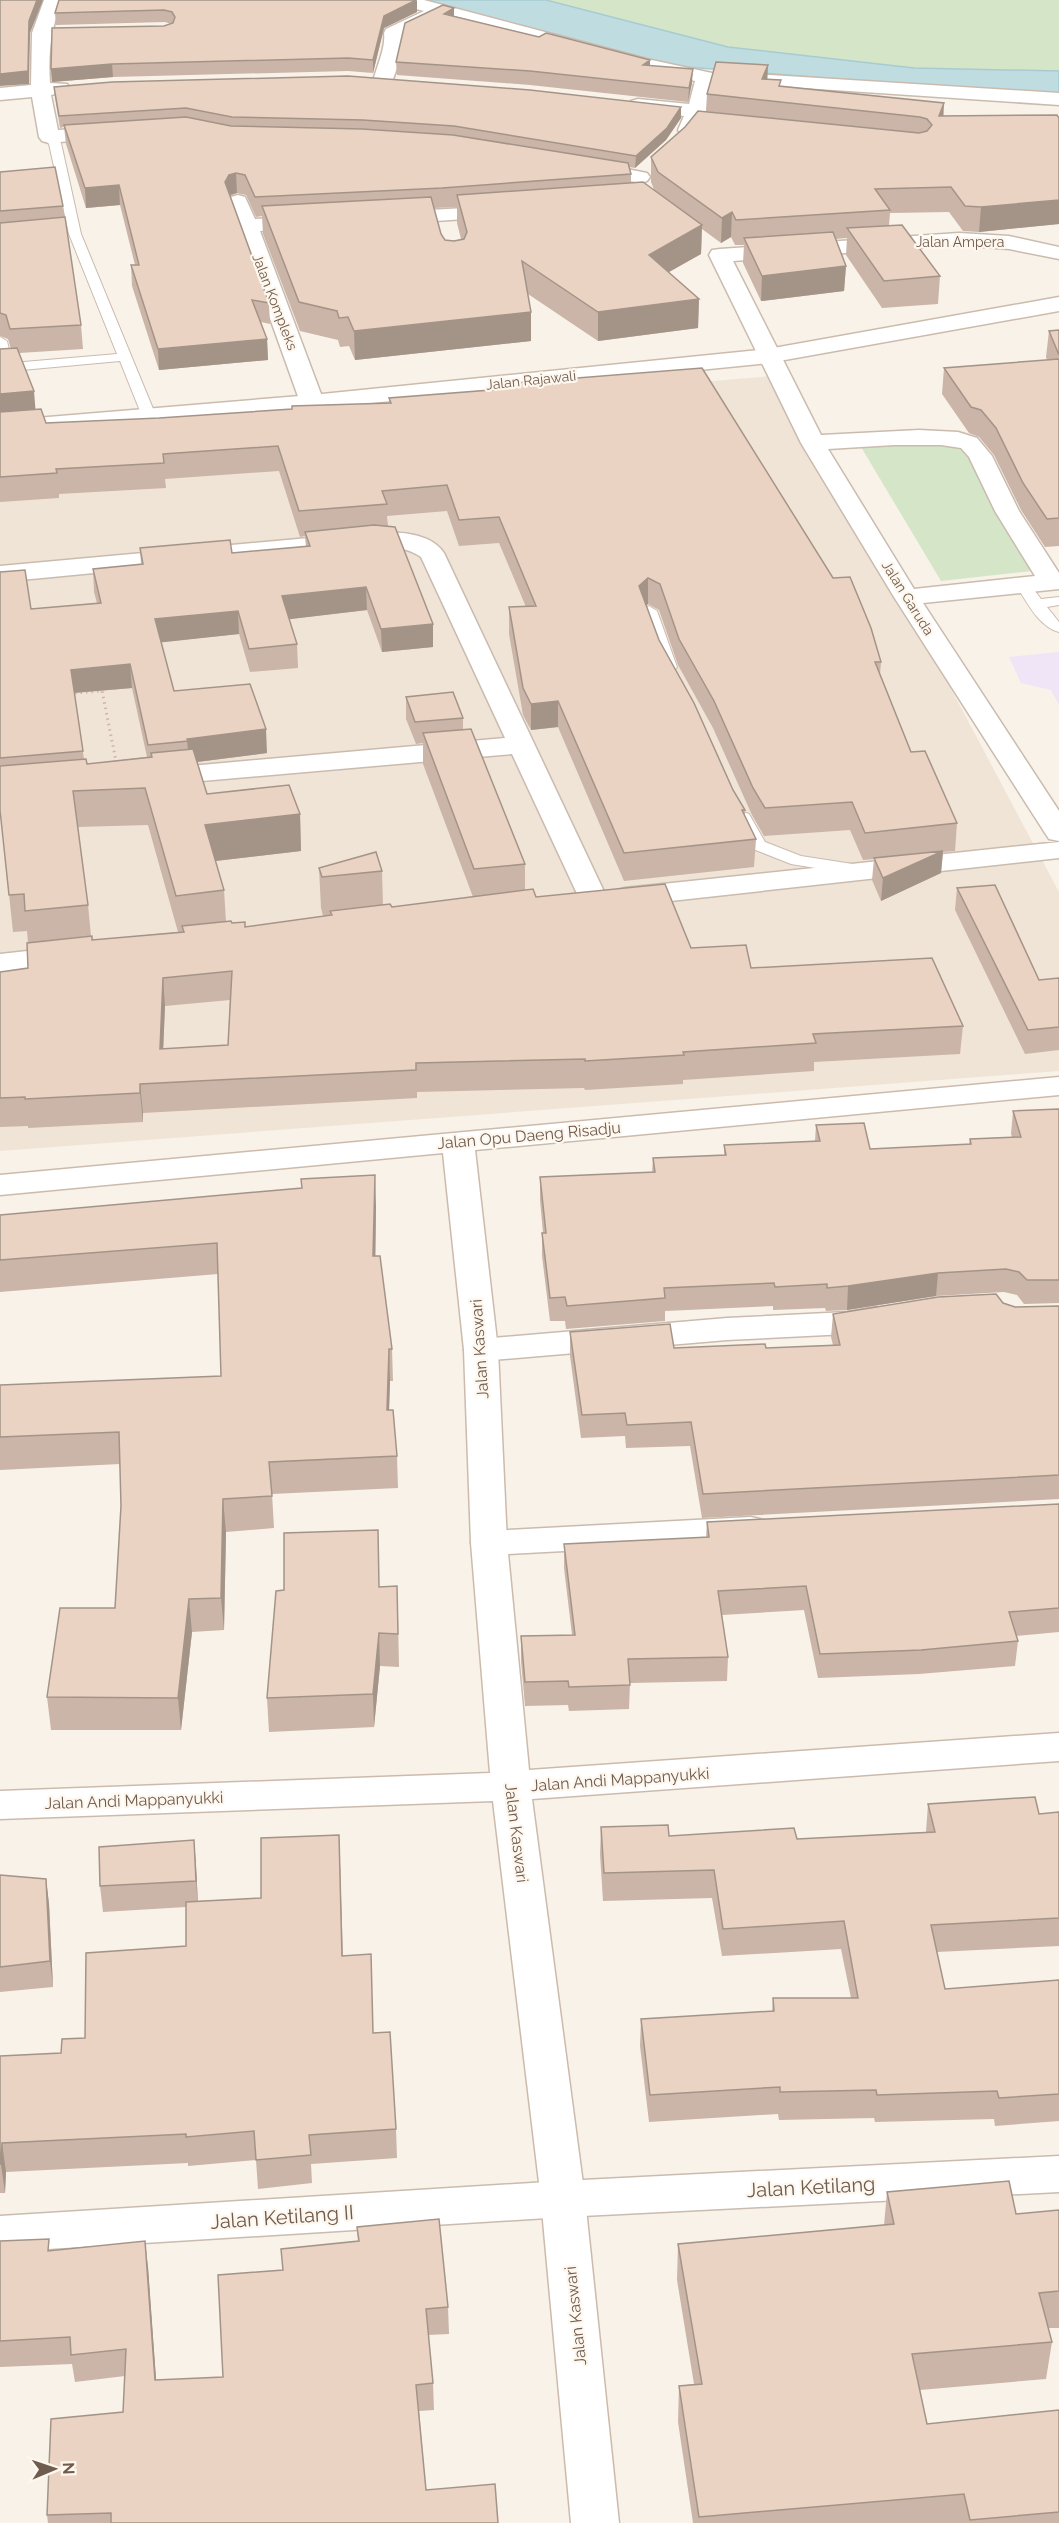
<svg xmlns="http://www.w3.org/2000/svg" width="1059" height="2523" font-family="Raleway,sans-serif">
  <rect width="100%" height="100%" fill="#f9f2e8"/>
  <path fill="#f0e4d7" d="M784 375 1059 892V1071L0 1151V441Z"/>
  <path fill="#efe5f6" d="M1059 652V705L1051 690 1021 683 1009 657Z"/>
  <path fill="#d4e5c8" d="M546 0H1059V71L914 68 728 47Z
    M954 441 959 443 1033 566 1032 571 941 581 861 447Z"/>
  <path fill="#bfdce1" stroke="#a7cbd1" stroke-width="1.5" d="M417 0H546L728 47 914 68 1059 71V96L686 67 647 60Z"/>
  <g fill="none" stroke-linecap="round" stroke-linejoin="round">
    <g stroke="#cabbaf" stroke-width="2">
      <path id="lane" d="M49 133 53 134 61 143 81 234 156 416 154 419 149 420 142 416 120 361 0 372V337L7 341 12 363 117 354 69 234 49 144 43 137Z
        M1023 581 1028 582 1041 599 1059 597V605L1047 607 1059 622V632C1038 626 1027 602 1016 585Z
        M649 606 657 611 677 667 674 670H664L661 667 641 611Z
        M743 812 749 814 765 842 801 856 859 865 867 870 859 875 791 864 753 849 735 817Z"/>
    </g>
    <g stroke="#cabbaf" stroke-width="3">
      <path id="street" d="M44 0H62C51 28 48 53 50 83L67 84 70 88 67 92 51 95 58 130 108 127 115 129 118 133 115 137 49 143 42 141 39 137 32 97 0 100V88L31 85 32 33Z
        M394 0H424L647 59 712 73 715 77 713 95 695 134H681L678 130 684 116 638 111 631 109 628 105 631 101 638 99 689 104 695 81 638 68 443 16 403 35C405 43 395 78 390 85H376L373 81C377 66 386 47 384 33L386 29 424 11 396 4Z
        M737 73 1059 93V105L730 83 727 79 730 75Z
        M586 161 647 173 650 177 647 181 640 183 579 171 576 167 579 163Z
        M238 195 245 197 255 219 307 216 314 218 317 222 314 226 307 228 260 231 324 402 320 407 312 409 304 407 300 402 228 201 231 197Z
        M502 206 509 208 512 212 509 216 392 224 385 222 382 218 385 214 392 212Z
        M959 233 1009 236 1059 247V259L1009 249 959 245 733 261 821 435 919 430 958 432 977 438 992 456 1019 511 1059 573V589L923 603 1059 811V841L1049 839 1045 833 894 597 801 443 709 255 712 250 720 249ZM894 445H941L961 448 969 457 995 511 1035 576 914 589 828 449Z
        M375 532C398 532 430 532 444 553L608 900 604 906 594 909 584 906 580 900 512 754 156 785 146 783 142 777 146 771 156 769 505 738 421 557C407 547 392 547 375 546L0 582V566Z
        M1059 842V858L625 906 615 903 611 897 615 891 625 888Z
        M73 946 83 949 88 955 83 961 0 972V954Z
        M877 1307 889 1311 894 1318 889 1325 847 1334 727 1340 481 1361 469 1358 464 1350 469 1342 481 1339 727 1318 847 1312Z
        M751 1517 764 1520 769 1529 764 1538 751 1541 489 1555 476 1552 471 1543 476 1534 489 1531Z
        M1059 2156V2192L563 2217 0 2252V2216L563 2181Z"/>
    </g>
    <g stroke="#ccbbad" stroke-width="3">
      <path id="secondary" d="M1059 297V311L768 363 312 409 0 435V421L312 395 768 349Z
        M1059 1077V1095L475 1150 498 1350 507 1543 529 1770 1059 1733V1761L532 1799 585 2199 619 2523H571L541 2199 493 1801 0 1819V1791L490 1773 471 1543 464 1350 443 1153 0 1195V1175Z"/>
    </g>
    <path stroke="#d0b6a6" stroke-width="3" stroke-dasharray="1.5 4" stroke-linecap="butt" d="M75 693 102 691 117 766"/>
    <use href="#lane" fill="#fff" fill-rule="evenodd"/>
    <use href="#street" fill="#fff" fill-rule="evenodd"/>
    <use href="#secondary" fill="#fff" fill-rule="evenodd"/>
  </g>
  <path fill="#cab5a8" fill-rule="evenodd" d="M59 0 417 12 384 28 373 73 348 71 113 77 52 82 51 69 171 24 165 22 56 25 55 13Z
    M454 8V16L539 37 650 60V66L692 83 688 102 530 85 397 75 396 62Z
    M767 79 781 86 943 116 1059 118V224L979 232 963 231 949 212 890 213 889 225 940 276 938 304 882 308 846 255 847 238 835 239 846 266 844 291 761 301 743 263 744 245H735L731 237 721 243 702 229 701 254 668 272 699 299 698 328 598 341 528 294 531 341 355 360 349 346 340 347 338 340 300 331 263 234 262 216 256 217 246 195 237 193 230 196 269 303 270 324 261 322 267 339 268 360 159 370 132 286 131 265H135L120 205 86 208 66 144 64 127 60 128 55 98 54 87 681 107V118L666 140 635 168 629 167 631 174V183L655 192 651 182V157L706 111 707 94ZM457 207V223L461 239 454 241 445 240 441 234 434 208Z
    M0 172 63 206 81 325 83 349 19 353 35 409 46 423 159 418 389 403V398L501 389V384L881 662 880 675 911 752 957 823 955 851 943 852 941 873 881 901 872 880 874 859 863 860 850 830 764 836 752 815 713 728 678 665 659 610 648 604 646 605 659 640 733 790 745 810V816L756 839 754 867 624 881 558 727 531 730 523 715 509 634V607H526L499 543 459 546 447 511 387 516 388 526 433 624V647L382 652 367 610 289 619 297 644 298 668 250 672 239 634 161 642 174 691 267 753 197 762 207 794 300 814 301 851 215 861 224 890 226 922 245 927 323 916 321 908 319 868 382 871 383 905 392 907 473 897 423 764V743L416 744 406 719V697L463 718V729L525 864V890L536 897 751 968 963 1026 960 1054 814 1062V1071L683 1080V1084L585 1090 584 1088 417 1092V1098L143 1113V1122L28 1128V1126L0 1127V972L28 968V943L27 931 13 932 0 809V572L31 609 97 603 94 592 93 569 141 564 140 548 232 553 306 547 305 536 300 537 279 471 165 479 166 488 59 494V498L0 502V349H11L8 339 0 336ZM132 688 147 757 87 764 84 759 74 693ZM148 825 178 932 92 940 91 936 88 905 78 827ZM230 1000 228 1045 163 1049 165 1006Z
    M1059 330V546L1045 547 1021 510 994 455 979 437 969 433 942 394 944 368 1047 360 1046 357 1049 331Z
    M957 888 1039 980 1059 978V1050L1025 1054 955 910Z
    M1059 1109V1303L1024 1304 1017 1295 1004 1292 936 1296 847 1310 826 1311 825 1308 773 1310V1306L665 1311V1321L566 1329 565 1321H550L542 1256V1233H543L540 1200V1177L652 1172 653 1158 724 1155V1145L815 1141 816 1125 870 1149 969 1144 970 1139 1012 1137 1011 1134 1013 1111Z
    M376 1206 375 1256 392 1349 393 1381H390L389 1410 397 1456 398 1488 272 1494 274 1528 226 1532 224 1630 192 1632 181 1730H51L47 1697 115 1608 121 1506 120 1464 0 1470V1385L221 1376 218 1274 0 1292V1215Z
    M1003 1303 1015 1307 1059 1306V1499L702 1518 690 1446 626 1448 625 1436 581 1438 570 1356V1332L674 1348H766L833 1345 831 1337 833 1314Z
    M1059 1504V1632L1016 1636 1018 1641 1015 1666 919 1674 818 1678 804 1610 722 1615 728 1657 727 1681 630 1683 629 1709 569 1711 568 1705 525 1706 521 1661V1636L572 1635 564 1568V1544L706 1538 707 1522Z
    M380 1587 398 1619 399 1667 380 1666 374 1727 269 1732 267 1698Z
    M928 1804 1039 1814 1059 1812V1946L937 1952 945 1989 1059 1980V2121L995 2126 994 2119 875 2122 874 2118 779 2120 778 2114 649 2122 640 2046 641 2019 772 2012 773 1998H851L841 1949 722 1956 712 1898 603 1901 600 1854 601 1827 669 1836 797 1839 926 1832Z
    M339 1835 343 1955 373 2033 396 2129 397 2158 311 2164 312 2183 258 2189 256 2160 188 2166V2163L6 2172 5 2193H0V2056L61 2053 85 2038 186 1946V1907L103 1912 100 1886 194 1840 198 1901 261 1898Z
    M0 1875 46 1879 49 1904 53 1987 0 1992Z
    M887 2192 1016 2214 1059 2210V2328H1048L1052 2342 1046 2379 920 2390 927 2424 1059 2410V2523H693L678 2422 679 2386 694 2384 677 2280 678 2244 884 2225Z
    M357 2227 448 2307 449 2334 428 2335 433 2383 434 2410 419 2411 426 2490 498 2523H48L47 2515 123 2412 125 2376 75 2382 72 2364 0 2367V2241L51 2251 148 2267 156 2380 223 2377 283 2270 358 2242Z"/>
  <path fill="#a49488" d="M37 0H43L30 33 29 84 0 86V74L29 21Z
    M417 0V12L384 28 373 73V60L384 16Z
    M454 8V21L444 14Z
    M650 60V73L643 65Z
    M112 64 113 77 52 82 51 69Z
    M768 65 767 89 762 79Z
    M693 69 692 83 688 102 689 88Z
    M944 103 943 127 939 116Z
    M681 107V118L666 140 635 168 636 156Z
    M236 173 237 193 230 195 226 202 225 182 229 175Z
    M119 185 120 205 86 208 85 188Z
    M1059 200V224L979 232 981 207Z
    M732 212 731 237 721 243 722 218Z
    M702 225 701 254 648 284 649 255Z
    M846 266 844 291 761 301 762 276Z
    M699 299 698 328 598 341V312Z
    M531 312V341L355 360 354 331Z
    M267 339 268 360 159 370 158 349Z
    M34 391 36 416 0 419V394Z
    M648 578V604L639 612V586Z
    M366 587 367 610 283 620 282 596Z
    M238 611 239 634 156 643 155 619Z
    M433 624V647L382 652 381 629Z
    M130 664 132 688 73 693 71 670Z
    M558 701V727L531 730V704Z
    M266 729 267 753 189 763 187 739Z
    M300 814 301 851 207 862 205 825Z
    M943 851 941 873 881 901 883 878Z
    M163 978 165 1006 162 1078 160 1049Z
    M140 1084 143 1113V1122L140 1093Z
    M375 1175 376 1206 375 1288 373 1256Z
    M938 1273 936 1296 847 1310 848 1286Z
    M389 1349 390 1381 388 1442 387 1410Z
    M223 1499 226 1532 224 1630 221 1598Z
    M189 1599 192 1632 181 1730 178 1698Z
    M379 1633 380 1666 374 1727 373 1694Z
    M339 1835 340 1864 343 1984 342 1956Z
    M194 1840 196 1865 198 1906 196 1881Z
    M46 1879 49 1904 53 1987 50 1961Z
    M2 2143 6 2172 5 2193 1 2164Z
    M145 2241 148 2267 158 2406 155 2380Z"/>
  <path fill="#ebd3c3" stroke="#a49488" stroke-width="1.5" fill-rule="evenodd" d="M0 0H37L29 21 28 71 0 74Z
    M59 0H416L384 16 373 60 348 58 112 64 51 69 52 28 164 26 173 23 175 17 172 12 164 10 55 13Z
    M443 5 454 8 444 14 539 37 546 33 554 35 650 60 643 65 693 69 689 88 530 71 396 62 405 23Z
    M716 62 768 65 762 79 781 80 779 86 944 103 939 116 1057 115 1059 118V200L981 207 965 206 951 187 875 189 890 210 736 220 732 212 722 218 658 172 651 157 685 127 698 111 919 133 927 131 932 125 927 119 920 117 707 94Z
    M348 76 530 90 681 107 667 128 636 156 454 126 363 120 232 117 186 108 59 116 54 87 112 82Z
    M186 117 231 126 362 129 453 135 628 163 631 174 442 188 255 197 245 175 236 173 229 175 225 182 269 303 252 300 267 339 158 349 131 265H139L119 185 85 188 64 125Z
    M55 167 63 206 0 211V172Z
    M643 182 702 225 649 255 699 299 598 312 522 261 531 312 354 331 348 317 339 318 337 311 299 302 262 206 431 197 441 234 445 240 454 241 464 239 467 232 457 195Z
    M65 217 81 325 10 329 6 315 0 313V223Z
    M902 225 940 276 884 281 847 228Z
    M833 232 846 266 762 276 744 238Z
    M1059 330V355L1049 331Z
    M17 348 34 391 0 394V349Z
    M1059 359V518L1047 519 1023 483 996 428 981 410 971 407 944 368Z
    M702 368 833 578 850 577 871 628 881 662H875L911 752 925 751 957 823 865 833 852 802 765 808 753 788 714 701 679 639 660 584 648 578 639 586 659 640 694 703 733 790 745 810H742L756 839 624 853 558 701 531 704 523 688 509 607 536 606 499 517 459 520 447 485 382 491 387 504 299 511 278 446 163 454 164 463 56 469 57 473 0 477V412L41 409 46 423 159 418 292 409V406L391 403 389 398 503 389 501 384Z
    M374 525 395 527 433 624 381 629 366 587 282 596 297 644 249 649 238 611 155 619 174 691 250 684 266 729 187 739 188 741 148 745 130 664 71 670 83 751 0 758V572L25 570 31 609 101 603 93 569 143 564 140 548 230 540 232 553 310 546 305 532Z
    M453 692 463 718 415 722 406 697Z
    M471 729 525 864 474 869 423 733Z
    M193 749 207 794 289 785 300 814 205 825 224 890 176 896 145 788 73 791 88 905 25 911 24 894 9 895 0 810V766L86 759 87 764 152 757 151 753Z
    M943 851 883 878 874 858Z
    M376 852 382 871 322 877 319 868Z
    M665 884 691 948 746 945 751 968 932 958 963 1026 813 1034 816 1043 683 1052 684 1055 585 1061V1059L416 1063V1070L140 1084V1093L25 1099V1097L0 1098V972L28 968 27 943 92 936V940L184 932 182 926 231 921 232 923 245 922V927L332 915 330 911 390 904 392 907 533 889 536 897ZM232 971 228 1045 160 1049 163 978Z
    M995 885 1039 980 1059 978V1027L1028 1030 957 888Z
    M1059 1109V1280H1027L1019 1272 1006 1269 938 1273 848 1286 827 1288V1284L775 1287 774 1283 664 1288 665 1298 567 1306 565 1297 550 1298 542 1233H546L540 1177 655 1172 653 1158 726 1155 724 1145 820 1141 816 1125 864 1123 870 1149 971 1144 970 1139 1021 1137 1013 1111Z
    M375 1175 373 1256H380L392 1349H389L387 1410H393L397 1456 269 1462 272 1496 223 1499 221 1598 189 1599 178 1698 47 1697 60 1608H115L121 1506 119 1432 0 1437V1385L221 1376 217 1243 0 1260V1215L302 1188 301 1179Z
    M996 1294 1003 1303 1015 1307 1059 1306V1475L703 1494 691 1422 627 1425 625 1413 582 1415 570 1332 670 1324 674 1348 765 1344 766 1348 840 1345 833 1314 938 1297Z
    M1059 1504V1608L1009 1612 1018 1641 921 1650 820 1654 806 1586 718 1591 728 1657 628 1659 630 1685 569 1687 568 1681 525 1682 521 1636 575 1635 564 1544 709 1537 707 1522Z
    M378 1530 379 1587 397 1586 398 1634 379 1633 373 1694 267 1698 276 1591 284 1590V1533Z
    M1035 1797 1039 1814 1059 1812V1918L931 1925 945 1989 1059 1980V2094L999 2098 997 2091 877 2095 876 2090 780 2092V2087L650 2095 641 2019 774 2011 773 1998H858L844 1921 723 1929 714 1870 604 1873 601 1827 668 1825 669 1836 794 1828 797 1839 935 1832 928 1804Z
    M339 1835 342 1956 371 1954 373 2033 390 2032 396 2129 309 2135 311 2155 256 2160 254 2131 186 2137V2134L2 2143 1 2164H0V2056L61 2053 62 2039 85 2038 86 1953 186 1946V1902L261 1898V1838Z
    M194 1840 196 1881 100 1886 99 1847Z
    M0 1875 46 1879 50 1961 0 1967Z
    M1009 2181 1016 2214 1059 2210V2291L1039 2293 1052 2342 912 2354 927 2424 1059 2410V2512L970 2520 964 2494 699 2517 679 2386 702 2384 678 2244 894 2224 887 2192Z
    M439 2219 448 2307 426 2309 433 2383 416 2385 426 2490 495 2484 498 2523H111V2513L47 2515 51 2419 123 2412 126 2349 71 2355 70 2337 0 2341V2241L49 2239 48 2251 145 2241 155 2380 223 2377 218 2275 283 2270 281 2249 359 2241 357 2227Z"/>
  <g text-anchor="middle" stroke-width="4.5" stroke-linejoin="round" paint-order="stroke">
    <g font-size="14" fill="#705b4f" stroke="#fdf7ee">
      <text x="960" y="247">Jalan Ampera</text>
      <text transform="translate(275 302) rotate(69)" y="5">Jalan Kompleks</text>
      <text transform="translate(531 380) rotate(-6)" y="5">Jalan Rajawali</text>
      <text transform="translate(908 598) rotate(58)" y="5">Jalan Garuda</text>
    </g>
    <g font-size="16" fill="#705b4f" stroke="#fdf7ee">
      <text transform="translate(529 1135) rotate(-5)" y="6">Jalan Opu Daeng Risadju</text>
      <text transform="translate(479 1349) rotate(-94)" y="6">Jalan Kaswari</text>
      <text transform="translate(620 1779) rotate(-4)" y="6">Jalan Andi Mappanyukki</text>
      <text transform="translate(134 1800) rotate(-2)" y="6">Jalan Andi Mappanyukki</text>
      <text transform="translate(517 1833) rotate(83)" y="6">Jalan Kaswari</text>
      <text transform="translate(575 2316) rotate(-96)" y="6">Jalan Kaswari</text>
    </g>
    <g font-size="20" fill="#705b4f" stroke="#fdf7ee">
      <text transform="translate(811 2187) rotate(-3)" y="7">Jalan Ketilang</text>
      <text transform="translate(282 2217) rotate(-4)" y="7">Jalan Ketilang II</text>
    </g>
  </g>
  <g transform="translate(54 2469) rotate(88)" stroke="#fdf7ee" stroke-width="4.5" paint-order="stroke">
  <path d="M0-4.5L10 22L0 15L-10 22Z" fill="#705b4f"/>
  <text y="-9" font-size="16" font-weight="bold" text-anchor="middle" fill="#705b4f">N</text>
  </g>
</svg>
